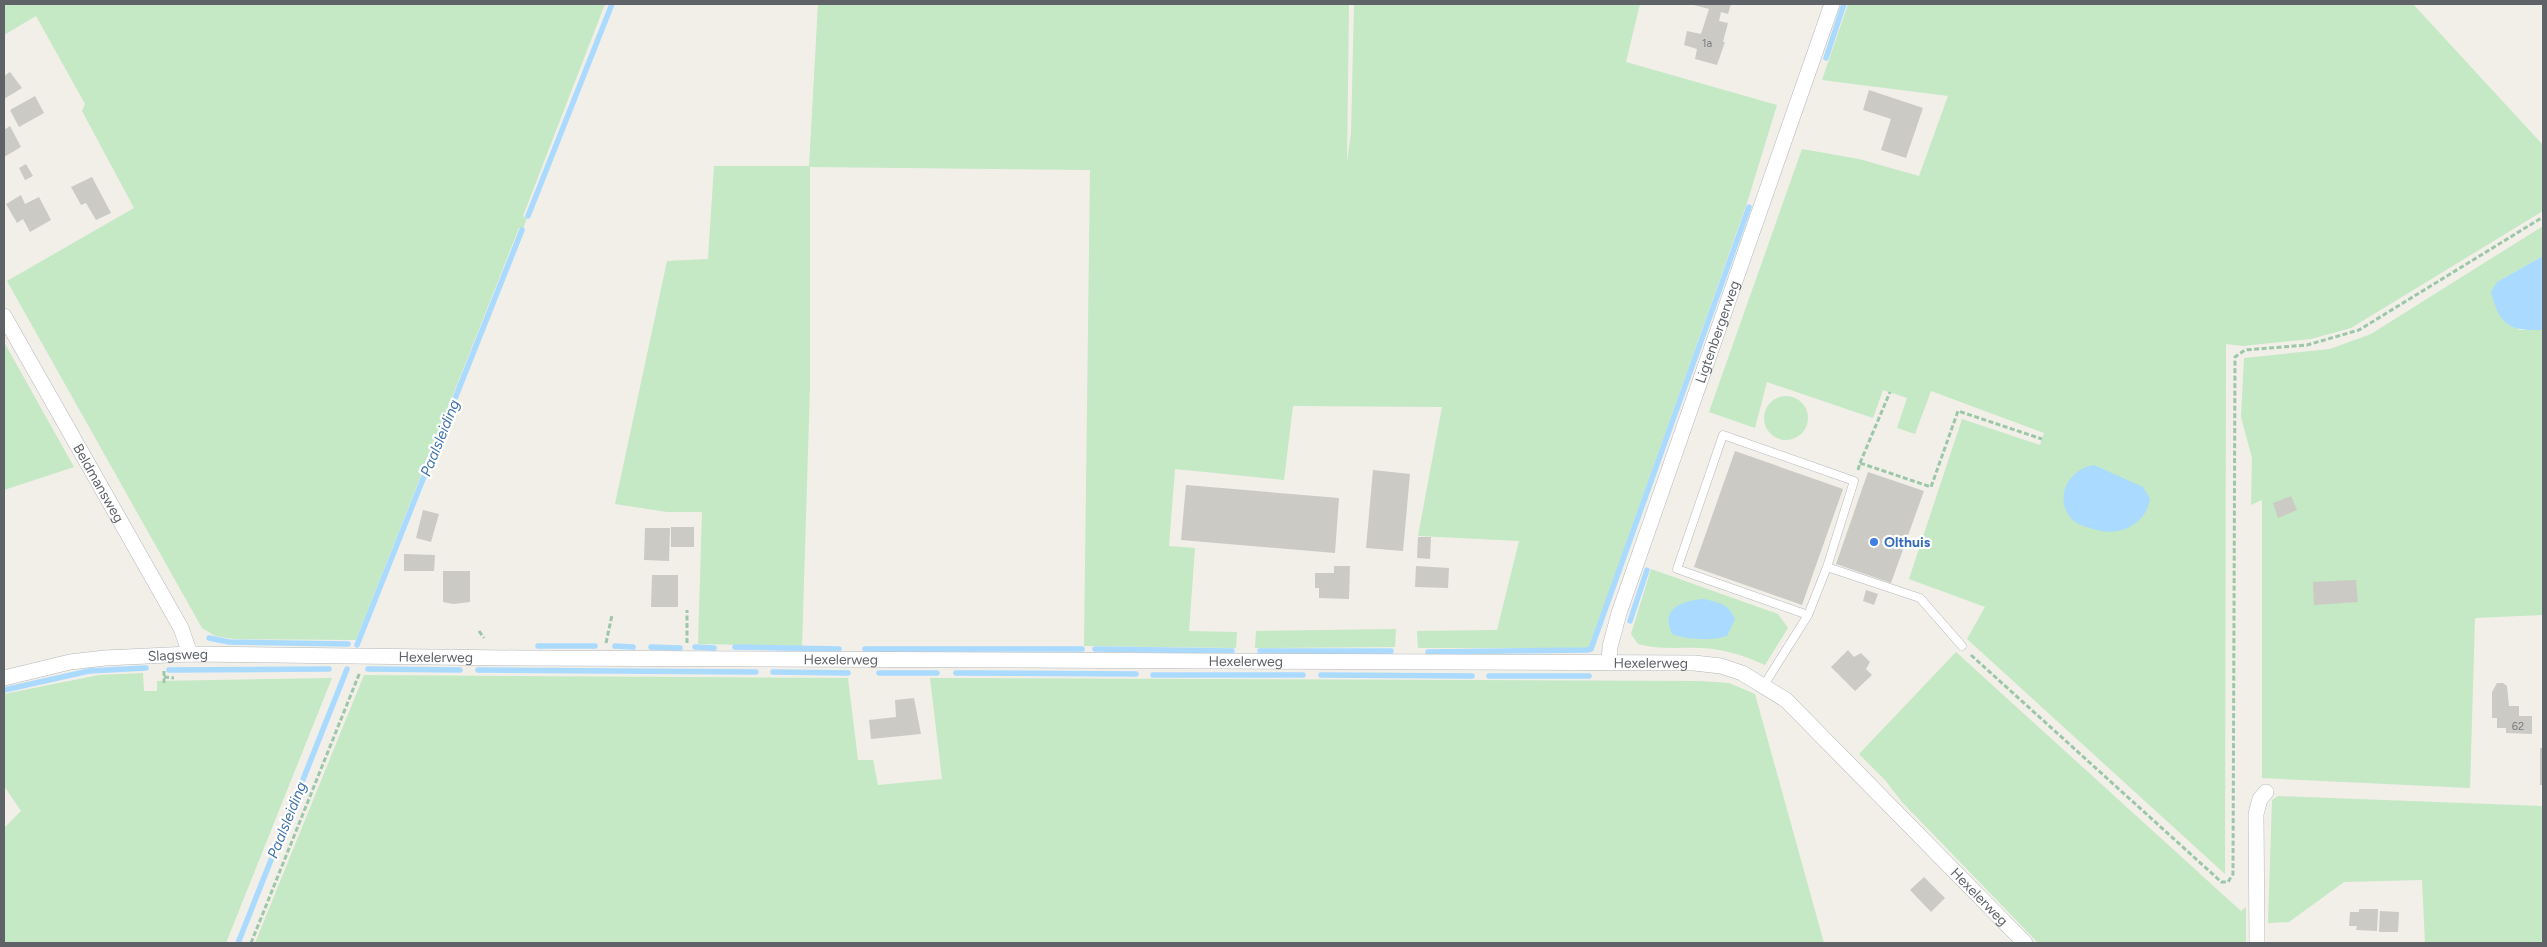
<svg xmlns="http://www.w3.org/2000/svg" width="2547" height="947" font-family="Figtree,sans-serif">
  <rect width="100%" height="100%" fill="#f1efe8"/>
  <path fill="#c5e8c5" d="M4 4H605L523 216 527 218 523 229 519 228 356 640 234 639 215 636 202 628 7 281 134 208 82 111 85 104 36 16 4 35Z
    M818 4H1349L1347 162 1351 133 1354 4H1640L1626 62 1777 105 1747 203 1589 648H1418L1417 631 1497 630 1519 541 1418 536 1442 407 1293 406 1284 480 1175 469 1169 546 1195 548 1189 631 1237 632 1236 648 1084 646 1090 170 810 167V386L802 646 698 644 702 512H667L615 504 667 261 708 259 714 166H809Z
    M1848 4H2413L2543 145V211L2351 328 2311 339 2243 346 2226 344 2225 874 1967 639 1985 607 1909 579 1962 419 2040 445 2044 433 1931 391 1915 434 1897 428 1907 398 1883 390 1873 418 1767 382 1755 428 1709 412 1802 149 1859 159 1919 176 1948 96 1822 80Z
    M2543 226V256L2497 282 2519 330H2543V615L2475 618 2470 788 2262 778V500L2251 505 2252 458 2241 417 2244 358 2330 349 2371 334Z
    M4 342 74 467 4 490Z
    M1764 418a22 22 0 1 1 44 0a22 22 0 1 1-44 0Z
    M1651 569 1778 614 1788 628 1765 665C1743 655 1724 649 1701 648 1680 647 1659 650 1638 644L1631 634Z
    M1396 629 1395 647 1255 648 1256 631Z
    M1956 652 2241 911 2246 907V943H2038L1902 802 1885 780 1859 754Z
    M143 673 144 691H157V681L332 678 226 943H4V828L21 811 4 786V694L99 675Z
    M364 675 848 678 858 760H873L878 785 942 779 930 678 1700 681 1729 683 1755 694 1824 943H255Z
    M2278 796 2543 806V943H2425L2422 880 2344 882 2289 922 2268 923 2272 800Z"/>
  <path fill="#aadaff" d="M2543 256V330C2509 331 2500 326 2491 292L2497 282Z
    M2094 465 2143 487 2150 499C2145 527 2116 538 2090 528 2083 526 2074 523 2070 517 2054 495 2070 469 2094 465Z
    M1703 599C1718 602 1729 604 1735 619L1727 636C1710 641 1689 640 1672 634 1660 609 1681 601 1703 599Z"/>
  <g fill="none" stroke-linecap="round" stroke-linejoin="round">
    <path stroke="#aadaff" stroke-width="5.5" d="M1826 58 1844 4
      M528 216 612 4
      M1630 621 1647 570
      M209 638 229 642 348 644
      M357 645 522 230
      M538 646H595
      M615 646 633 647
      M651 647 680 648
      M695 647 714 648
      M735 647 839 649
      M865 649H1082
      M1095 649 1232 651
      M1260 651H1391
      M1428 652 1587 650 1591 649 1749 207
      M368 669 460 670
      M169 670 329 669
      M478 670 756 672
      M773 672 848 673
      M879 673H937
      M956 673 1136 674
      M1153 675H1303
      M1321 675 1472 676
      M1489 676H1589
      M4 690 89 671 146 668
      M238 943 347 669"/>
  </g>
  <path fill="#cccac5" d="M1690 4H1731L1728 14 1721 12 1719 21 1728 23 1723 42H1725L1717 65 1695 59 1697 49 1684 45 1687 31 1701 34 1709 9Z
    M10 72 22 88 4 99V76Z
    M1869 90 1923 108 1906 158 1881 150 1891 119 1863 110Z
    M35 96 44 113 19 127 10 110Z
    M10 126 21 147 4 157V130Z
    M26 164 33 176 25 180 19 168Z
    M92 177 111 213 96 220 86 203 81 205 71 187Z
    M21 195 25 204 39 197 51 220 30 232 23 219 17 223 6 204Z
    M1735 451 1843 489 1802 605 1694 567Z
    M1373 470 1410 474 1403 551 1366 548Z
    M1868 472 1924 491 1891 583 1836 564Z
    M1186 485 1339 498 1335 553 1181 540Z
    M2291 496 2297 510 2278 518 2273 503Z
    M423 510 439 514 431 542 416 538Z
    M671 527H694V547H671Z
    M645 528H670L669 561 644 560Z
    M1418 537H1431L1430 559 1417 558Z
    M404 554 435 555 434 571H404Z
    M1334 566H1350L1349 599 1319 598V588H1315V573H1334Z
    M1416 566 1449 568 1448 588 1415 587Z
    M443 571H470V602L453 604 443 602Z
    M652 575H678V607H651Z
    M2356 580 2358 602 2314 605 2313 582Z
    M1866 590 1878 594 1874 605 1863 601Z
    M1848 650 1854 657 1861 653 1870 662 1866 669 1872 675 1855 691 1831 667Z
    M2497 683H2503L2507 686 2509 706H2519V716H2532V734L2506 733V728H2497V718H2492V692Z
    M914 698 921 734 871 739 869 720 896 717 895 700Z
    M2540 748H2543V785H2540Z
    M1924 877 1945 898 1931 912 1910 890Z
    M2359 909H2378L2377 931 2356 930 2357 926H2349L2350 912H2359Z
    M2380 911 2399 912 2398 932H2379Z"/>
  <g fill="none" stroke-linecap="round" stroke-linejoin="round">
    <g stroke="#b5b8bc" stroke-width="9">
      <path id="lane" d="M1808 615 1677 569 1723 435 1854 481 1827 567
        M1764 685 1808 615 1827 567 1920 598 1962 646"/>
    </g>
    <g stroke="#b5b8bc" stroke-width="16">
      <g id="street">
        <path id="s1" d="M4 316 181 628 190 654"/>
        <path id="s2" d="M1609 662 1610 647 1619 613 1832 4"/>
        <path id="s3" d="M4 678 70 662 105 658 190 654 520 658 1694 663 1721 666 1742 673 1786 700 2025 943"/>
        <path d="M2257 943 2256 814 2260 799 2266 792"/>
      </g>
    </g>
    <path stroke="#9cc7a9" stroke-width="3" stroke-dasharray="5 2.5" stroke-linecap="butt" d="M1860 463 1890 392
      M1858 470 1860 463 1931 487 1958 411 2042 439
      M479 631 484 638
      M606 643 612 615
      M687 643V610
      M1971 655 2217 878 2221 882H2228L2233 874 2235 357 2245 350 2307 345 2359 330 2543 217
      M164 671V683
      M164 677 174 678
      M251 943 360 672"/>
    <use href="#lane" stroke="#fff" stroke-width="8"/>
    <use href="#street" stroke="#fff" stroke-width="15"/>
  </g>
  <circle fill="#3f7fe0" stroke="#fff" stroke-width="2" cx="1874" cy="542" r="5"/>
  <g text-anchor="middle" stroke-width="4.5" stroke-linejoin="round" paint-order="stroke">
    <g font-size="11" fill="#7a7d7f">
      <text x="1707" y="47">1a</text>
      <text x="2518" y="730">62</text>
    </g>
    <g font-size="14" fill="#5f6368" stroke="#fff">
      <text dy="5" stroke="none"><textPath href="#s2" startOffset="348">Ligtenbergerweg</textPath></text>
      <text dy="5" stroke="none"><textPath href="#s1" startOffset="192">Beldmansweg</textPath></text>
      <text dy="5" stroke="none"><textPath href="#s3" startOffset="176">Slagsweg</textPath></text>
      <text dy="5" stroke="none"><textPath href="#s3" startOffset="434">Hexelerweg</textPath></text>
      <text dy="5" stroke="none"><textPath href="#s3" startOffset="839">Hexelerweg</textPath></text>
      <text dy="5" stroke="none"><textPath href="#s3" startOffset="1244">Hexelerweg</textPath></text>
      <text dy="5" stroke="none"><textPath href="#s3" startOffset="1649">Hexelerweg</textPath></text>
      <text dy="5" stroke="none"><textPath href="#s3" startOffset="2069">Hexelerweg</textPath></text>
    </g>
    <g font-size="14" font-weight="bold" fill="#366cbe" stroke="#fff" text-anchor="start">
      <text x="1884" y="547">Olthuis</text>
    </g>
    <g font-size="15" font-style="italic" fill="#4174aa" stroke="#fff">
      <text transform="translate(440 438) rotate(-68)" y="5">Paalsleiding</text>
      <text transform="translate(287 820) rotate(-68)" y="5">Paalsleiding</text>
    </g>
  </g>
  <rect width="2547" height="947" fill="none" stroke="#5f6368" stroke-width="10"/>
</svg>
